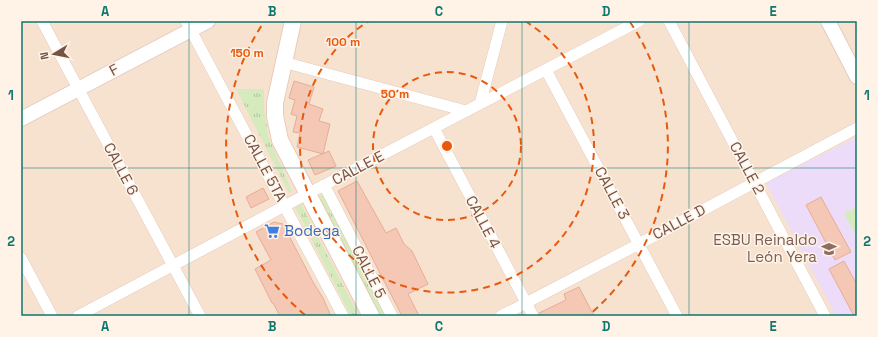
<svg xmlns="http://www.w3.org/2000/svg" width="878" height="337" font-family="'Space Grotesk',sans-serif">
  <defs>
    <pattern id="grass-tufts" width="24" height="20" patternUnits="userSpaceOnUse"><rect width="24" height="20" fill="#d5ebbd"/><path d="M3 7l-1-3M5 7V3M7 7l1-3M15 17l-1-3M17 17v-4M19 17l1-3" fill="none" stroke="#b1c19b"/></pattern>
  </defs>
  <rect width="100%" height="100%" fill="#fdefdf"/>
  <path fill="#f7e2d0" d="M21 21H857V316H21Z"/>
  <path fill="#ecdcf9" d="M857 137V316H836L766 183Z"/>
  <path fill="url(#grass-tufts)" d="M236 89H264V107L268 136 292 191 289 193Z
    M324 193 387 316H379L318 197Z
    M301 204 359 316H351L295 207Z"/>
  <path fill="#d5ebbd" d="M857 207V231L854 232 844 213Z"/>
  <path fill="#f4c8b5" stroke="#e8ac95" d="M294 81 314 87 309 104 323 109 319 121 330 124 323 154 297 147 300 133 293 132 297 116 291 114 295 100 289 98Z
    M329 151 336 166 315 175 308 160Z
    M357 181 386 233 396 228 404 244 412 251 428 284 408 294 419 316H402L338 191Z
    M263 188 269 199 251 208 246 197Z
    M821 197 851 252 835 260 806 205Z
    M274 222 283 224 313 282 323 298 331 316H280L273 303H272L255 269 271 260 256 232Z
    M844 261 857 285V316H854L829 269Z
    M579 287 594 316H540L539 313 566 300 564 294Z"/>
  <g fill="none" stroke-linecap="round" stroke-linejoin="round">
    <g stroke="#e4cbbe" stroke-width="12">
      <path id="minor" d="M42 21 200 316
        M186 21 343 316
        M669 21 825 316
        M283 62 466 111
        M546 70 677 316
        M480 104 502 21
        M434 128 533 316
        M324 185 392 316
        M21 258 52 316
        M78 316 307 194 639 21
        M501 316 639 244 857 128"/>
    </g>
    <g stroke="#e4cbbe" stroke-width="16">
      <path id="tertiary" d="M828 21 857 77
        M21 119 208 21"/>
    </g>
    <g stroke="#e9cbba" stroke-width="18">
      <path id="secondary" d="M293 21 275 103V116L280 140 371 316"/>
    </g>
    <use href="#minor" stroke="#fff" stroke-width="11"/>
    <use href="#tertiary" stroke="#fff" stroke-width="14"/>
    <use href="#secondary" stroke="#fff" stroke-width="16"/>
  </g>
  <path fill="none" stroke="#0f766e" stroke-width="1" stroke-opacity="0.55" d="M189 21V316M356 21V316M522 21V316M689 21V316M21 168H857"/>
  <g fill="none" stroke="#e8590c" stroke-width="2" stroke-dasharray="7 5">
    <circle cx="447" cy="146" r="74"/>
    <path d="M525 21A147 147 0 1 1 369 21"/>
    <path d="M305 315A221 221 0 0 1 264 22M630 22A221 221 0 0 1 589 315"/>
  </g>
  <defs>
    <g id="supermarket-bare" transform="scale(1.2)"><path d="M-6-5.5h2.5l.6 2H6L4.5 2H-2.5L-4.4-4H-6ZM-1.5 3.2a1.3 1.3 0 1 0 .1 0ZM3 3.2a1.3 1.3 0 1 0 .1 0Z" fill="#3f7fe0" stroke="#fff3e7" stroke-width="2.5" paint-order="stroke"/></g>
    <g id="school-bare" transform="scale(1.2)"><path d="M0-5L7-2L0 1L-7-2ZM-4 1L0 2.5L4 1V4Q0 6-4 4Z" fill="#8d6e63" stroke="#fff3e7" stroke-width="2.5" paint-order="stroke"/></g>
  </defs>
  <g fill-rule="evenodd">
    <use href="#supermarket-bare" x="272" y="231"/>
    <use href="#school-bare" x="829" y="249"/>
  </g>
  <g text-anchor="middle" stroke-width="3" stroke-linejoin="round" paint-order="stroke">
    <g font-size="15" fill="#755246" stroke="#fff3e7">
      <text transform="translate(114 70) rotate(-28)" y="5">F</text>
      <text transform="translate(265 168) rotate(62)" y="5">CALLE 5TA</text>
      <text transform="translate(358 168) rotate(-28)" y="5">CALLE E</text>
      <text transform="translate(747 168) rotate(62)" y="5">CALLE 2</text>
      <text transform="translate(121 169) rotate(62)" y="5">CALLE 6</text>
      <text transform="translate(612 193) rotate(62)" y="5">CALLE 3</text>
      <text transform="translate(483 222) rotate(62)" y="5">CALLE 4</text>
      <text transform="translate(679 222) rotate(-28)" y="5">CALLE D</text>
      <text transform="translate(369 272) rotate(63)" y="5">CALLE 5</text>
    </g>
    <g font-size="15" fill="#366cbe" stroke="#fff3e7" text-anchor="start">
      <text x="284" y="236">Bodega</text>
    </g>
    <g font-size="15" fill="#785e54" stroke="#fff3e7" text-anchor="end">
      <text x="817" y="245">ESBU Reinaldo<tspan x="817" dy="17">León Yera</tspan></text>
    </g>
  </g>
  <circle cx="447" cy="146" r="6" fill="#e8590c" stroke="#fff3e7" stroke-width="2"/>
  <g font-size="12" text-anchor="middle" font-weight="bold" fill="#e8590c" stroke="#fff3e7" stroke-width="3" stroke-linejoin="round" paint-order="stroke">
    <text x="343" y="46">100 m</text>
    <text x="247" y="57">150 m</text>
    <text x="395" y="98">50 m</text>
  </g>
  <rect width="878" height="337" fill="none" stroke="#fff3e7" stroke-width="44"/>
  <g transform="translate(54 54) rotate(260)" stroke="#fff3e7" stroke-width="3" paint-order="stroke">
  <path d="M0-3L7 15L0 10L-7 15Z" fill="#755246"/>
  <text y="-6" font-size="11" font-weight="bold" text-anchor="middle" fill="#755246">N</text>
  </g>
  <rect x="22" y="22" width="834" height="293" fill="none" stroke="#0f766e" stroke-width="1.5"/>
  <g font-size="13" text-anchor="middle" font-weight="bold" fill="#0f766e">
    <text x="105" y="16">A</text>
    <text x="272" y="16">B</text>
    <text x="439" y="16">C</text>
    <text x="606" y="16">D</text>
    <text x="773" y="16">E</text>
    <text x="11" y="100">1</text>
    <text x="867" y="100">1</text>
    <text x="11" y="246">2</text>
    <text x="867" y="246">2</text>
    <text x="105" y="331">A</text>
    <text x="272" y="331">B</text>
    <text x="439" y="331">C</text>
    <text x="606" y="331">D</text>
    <text x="773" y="331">E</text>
  </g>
</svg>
